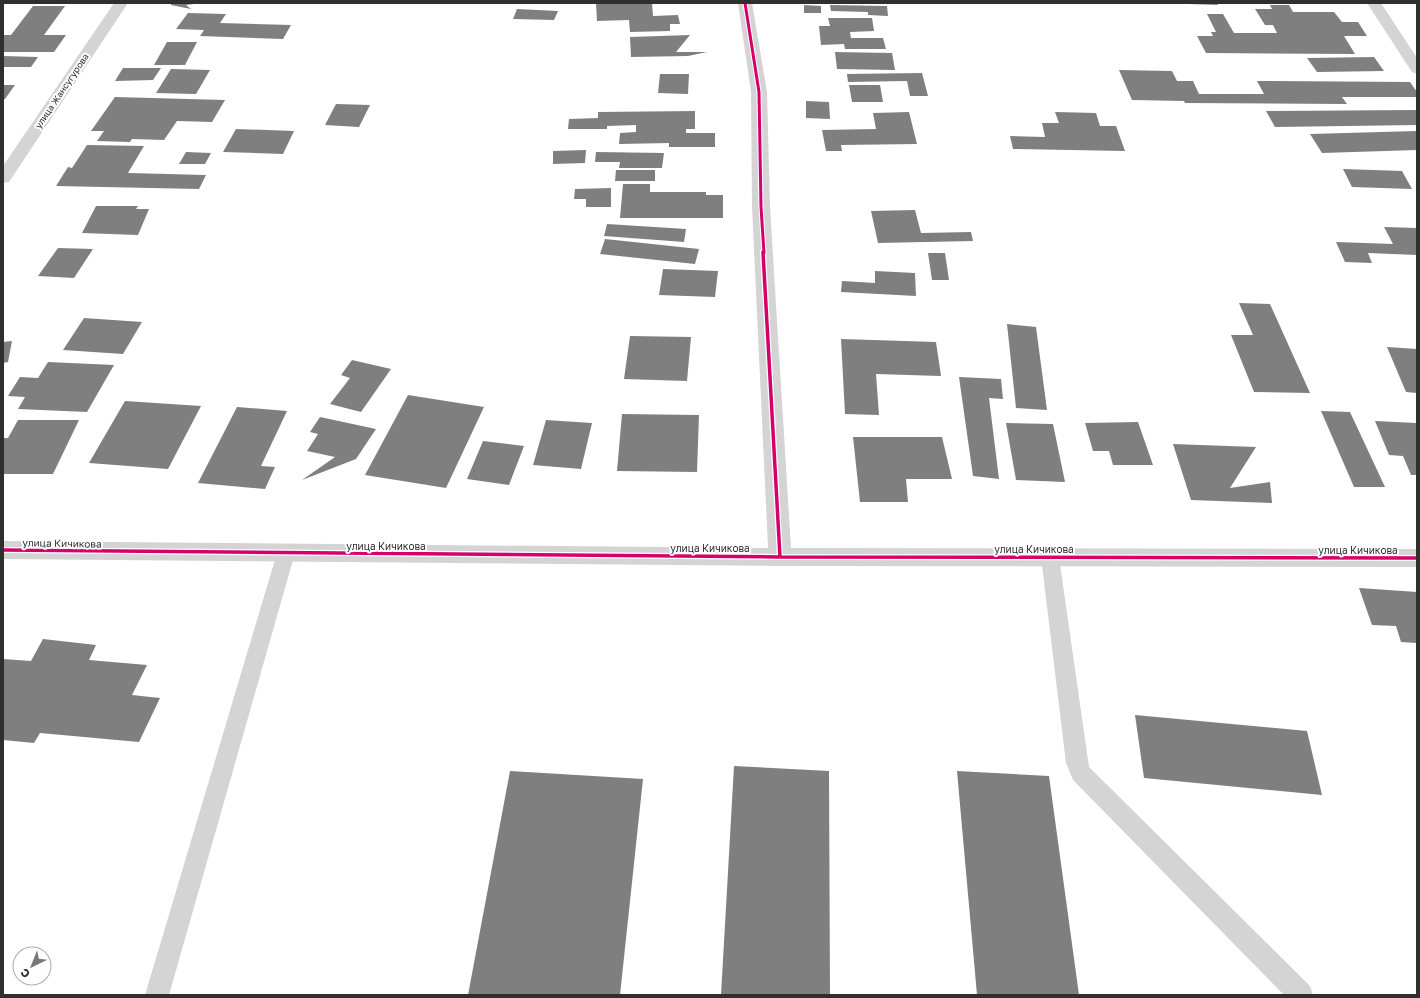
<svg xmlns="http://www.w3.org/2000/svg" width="1420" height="998" font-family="'Golos Text',sans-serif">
  <rect width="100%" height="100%" fill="#fff"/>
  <path fill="#7f7f7f" d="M171 3H194V4L186 5 191 9 171 5Z
    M596 3H652L653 16 678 15 680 24H670V31L630 32 629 20 597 21Z
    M1188 3H1217L1218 5 1188 4Z
    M804 5 821 6V13H804Z
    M830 5 887 6 888 16 868 15V12L831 11Z
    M1270 5H1289L1293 12H1334L1342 22H1358L1367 36H1344L1355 54 1206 53 1197 36H1213L1211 32H1216L1207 14H1223L1234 33H1277L1273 25H1265L1255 9H1272Z
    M33 6H65L44 35H66L54 52H3V35H11Z
    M517 9 558 11 554 20 513 19Z
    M188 13 226 14 220 23 291 25 283 39 200 36 204 30 176 29Z
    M828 18H872L874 31 850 32 851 38H883L886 49H845L844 44 821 45 819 26H830Z
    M690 35 676 52H707L688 56 631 57 630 37Z
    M167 42H197L185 65H154Z
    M835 52 892 53 895 70 837 69Z
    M3 56 38 57 31 67H3Z
    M1374 57 1384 71 1317 72 1307 58Z
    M123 68H161L153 80 115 81Z
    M171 69 210 70 196 94 156 93Z
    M1119 70 1172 71 1177 81H1193L1199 94H1264L1257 81 1410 82 1417 92V97H1342L1347 104 1185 103 1184 101 1132 100Z
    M922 73 928 96H910L907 81 848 82 847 74Z
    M660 74H689L688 94 658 93Z
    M3 85H15L5 99H3Z
    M849 85H880L883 102H852Z
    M115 97 225 100 212 122 177 121 164 140 132 139 130 142 97 141 104 131H91Z
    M806 101 829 102 830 119 806 118Z
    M336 104 370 105 359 127 325 125Z
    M1417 110V125L1275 127 1266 111Z
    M695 111V129H686V133H715V147H669V143L619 144 620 133 636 132V125L607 126V129H568L569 119 598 118V112Z
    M909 112 917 144 841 145 842 151H826L822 130 876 129 873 113Z
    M1055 112 1096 113 1100 126H1116L1125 151 1013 149 1010 136 1045 137 1042 123H1059Z
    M236 129 294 131 283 154 223 152Z
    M1417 131V150L1322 153 1310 134Z
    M87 145 144 146 128 173 206 175 199 189 56 186 68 167 72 168Z
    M586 150 585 163 553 164V151Z
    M186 152 211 153 205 164H179Z
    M596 152 664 153 662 168H619L620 162H595Z
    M1343 169 1402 171 1412 189 1352 187Z
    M616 170H655V181H615Z
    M623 184H650V192H706V195H723V218H620Z
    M611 188V207H586V199H574L575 189Z
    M96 206H138L136 209H149L138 235 82 233Z
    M915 210 921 233 971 232 973 241 878 243 871 211Z
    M607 224 686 229 684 242 604 236Z
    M1384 227 1417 228V255L1368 253 1372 263 1345 262 1336 242 1393 244Z
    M605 239 699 249 695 264 600 254Z
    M58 248 93 249 74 278 38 276Z
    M928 253H945L949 280H932Z
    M663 269 718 271 715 297 659 295Z
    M875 271 915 273 916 296 841 292 842 281 875 283Z
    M1239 303 1270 304 1310 393 1254 392 1231 335H1253Z
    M84 318 142 322 123 354 63 350Z
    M1007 324 1036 327 1047 410 1016 408Z
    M630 336 691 337 687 381 624 379Z
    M841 339 936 342 941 376 876 374 879 415 845 414Z
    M12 341 8 362 3 363V342Z
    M1387 347 1417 349V393L1406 392Z
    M352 360 391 369 361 412 330 404 350 378 341 375Z
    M48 362 114 365 87 412 18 409 25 397 8 396 20 377 38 378Z
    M959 377 1001 379 1003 399 989 398 999 479 973 476Z
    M408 395 484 407 446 488 365 475Z
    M125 401 201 406 168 469 89 463Z
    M237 407 287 411 261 466 275 467 265 489 198 483Z
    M1321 411 1350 412 1385 487H1354Z
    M622 414 699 415 697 472 617 471Z
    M320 417 376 429 356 459 302 480 335 457 307 451 318 434 310 432Z
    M18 420H79L53 474H3V438H8Z
    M546 420 592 423 581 469 533 465Z
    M1375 421 1417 423V475H1411L1403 456 1389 455Z
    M1138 422 1153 465H1113L1109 451H1093L1085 423Z
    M1006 423 1053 424 1065 482 1016 480Z
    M853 437H942L952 479H906L908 502H860Z
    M483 441 524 446 509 485 467 479Z
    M1173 444 1256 447 1230 488 1270 482 1272 503 1191 500Z
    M1359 588 1417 592V643L1401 642 1396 626 1372 625Z
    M43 639 96 645 89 660 147 665 132 695 160 698 139 742 40 733 34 743 3 740V659L31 661Z
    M1135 715 1307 731 1322 795 1144 778Z
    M734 766 829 771 830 995H721Z
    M510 771 643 779 620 995H468Z
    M957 771 1049 776 1079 995H977Z"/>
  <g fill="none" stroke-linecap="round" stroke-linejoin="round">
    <path fill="#d4d4d4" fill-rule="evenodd" d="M286 546 293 548 295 553 169 995H145L277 553 279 548Z
      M1050 550 1057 552 1059 557 1089 767 1310 986 1313 995H1284L1073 780 1066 763 1041 557 1043 552Z"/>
    <path fill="#d4d4d4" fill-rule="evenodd" d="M114 3H128L9 182 3 183V166Z
      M738 3H752L767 92 770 207 791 548 1417 549V567L780 566 3 559V541L768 548 752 207 751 92Z
      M1367 3H1381L1417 58V74L1412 72Z"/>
    <g stroke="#fff" stroke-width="5">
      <path id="cycleway-far1" d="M745 3 759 92 761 207 764 253"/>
    </g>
    <g stroke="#fff" stroke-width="6">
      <path id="cycleway" d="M763 252 780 557
        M3 550 780 557 1417 558"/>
    </g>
    <use href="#cycleway-far1" stroke="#d6006c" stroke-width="3"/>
    <use href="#cycleway" stroke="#d6006c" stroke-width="3.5"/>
  </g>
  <g text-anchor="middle" stroke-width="4" stroke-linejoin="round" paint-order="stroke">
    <g font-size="9" fill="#2f2f2f" stroke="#fff">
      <text transform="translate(62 91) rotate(-56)" y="3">улица Жансугурова</text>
    </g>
    <g font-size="10" fill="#2f2f2f" stroke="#fff">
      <text transform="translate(62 543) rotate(1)" y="4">улица Кичикова</text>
      <text x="386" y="550">улица Кичикова</text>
      <text x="710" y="552">улица Кичикова</text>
      <text x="1034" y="553">улица Кичикова</text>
      <text x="1358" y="554">улица Кичикова</text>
    </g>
  </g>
  <rect width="1420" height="998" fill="none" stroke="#2f2f2f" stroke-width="8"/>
  <g transform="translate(32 966) rotate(223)"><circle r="19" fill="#ffffff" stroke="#acacac"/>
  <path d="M0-3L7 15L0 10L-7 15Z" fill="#787878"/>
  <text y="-6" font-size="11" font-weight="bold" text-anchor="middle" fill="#2f2f2f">С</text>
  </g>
</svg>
